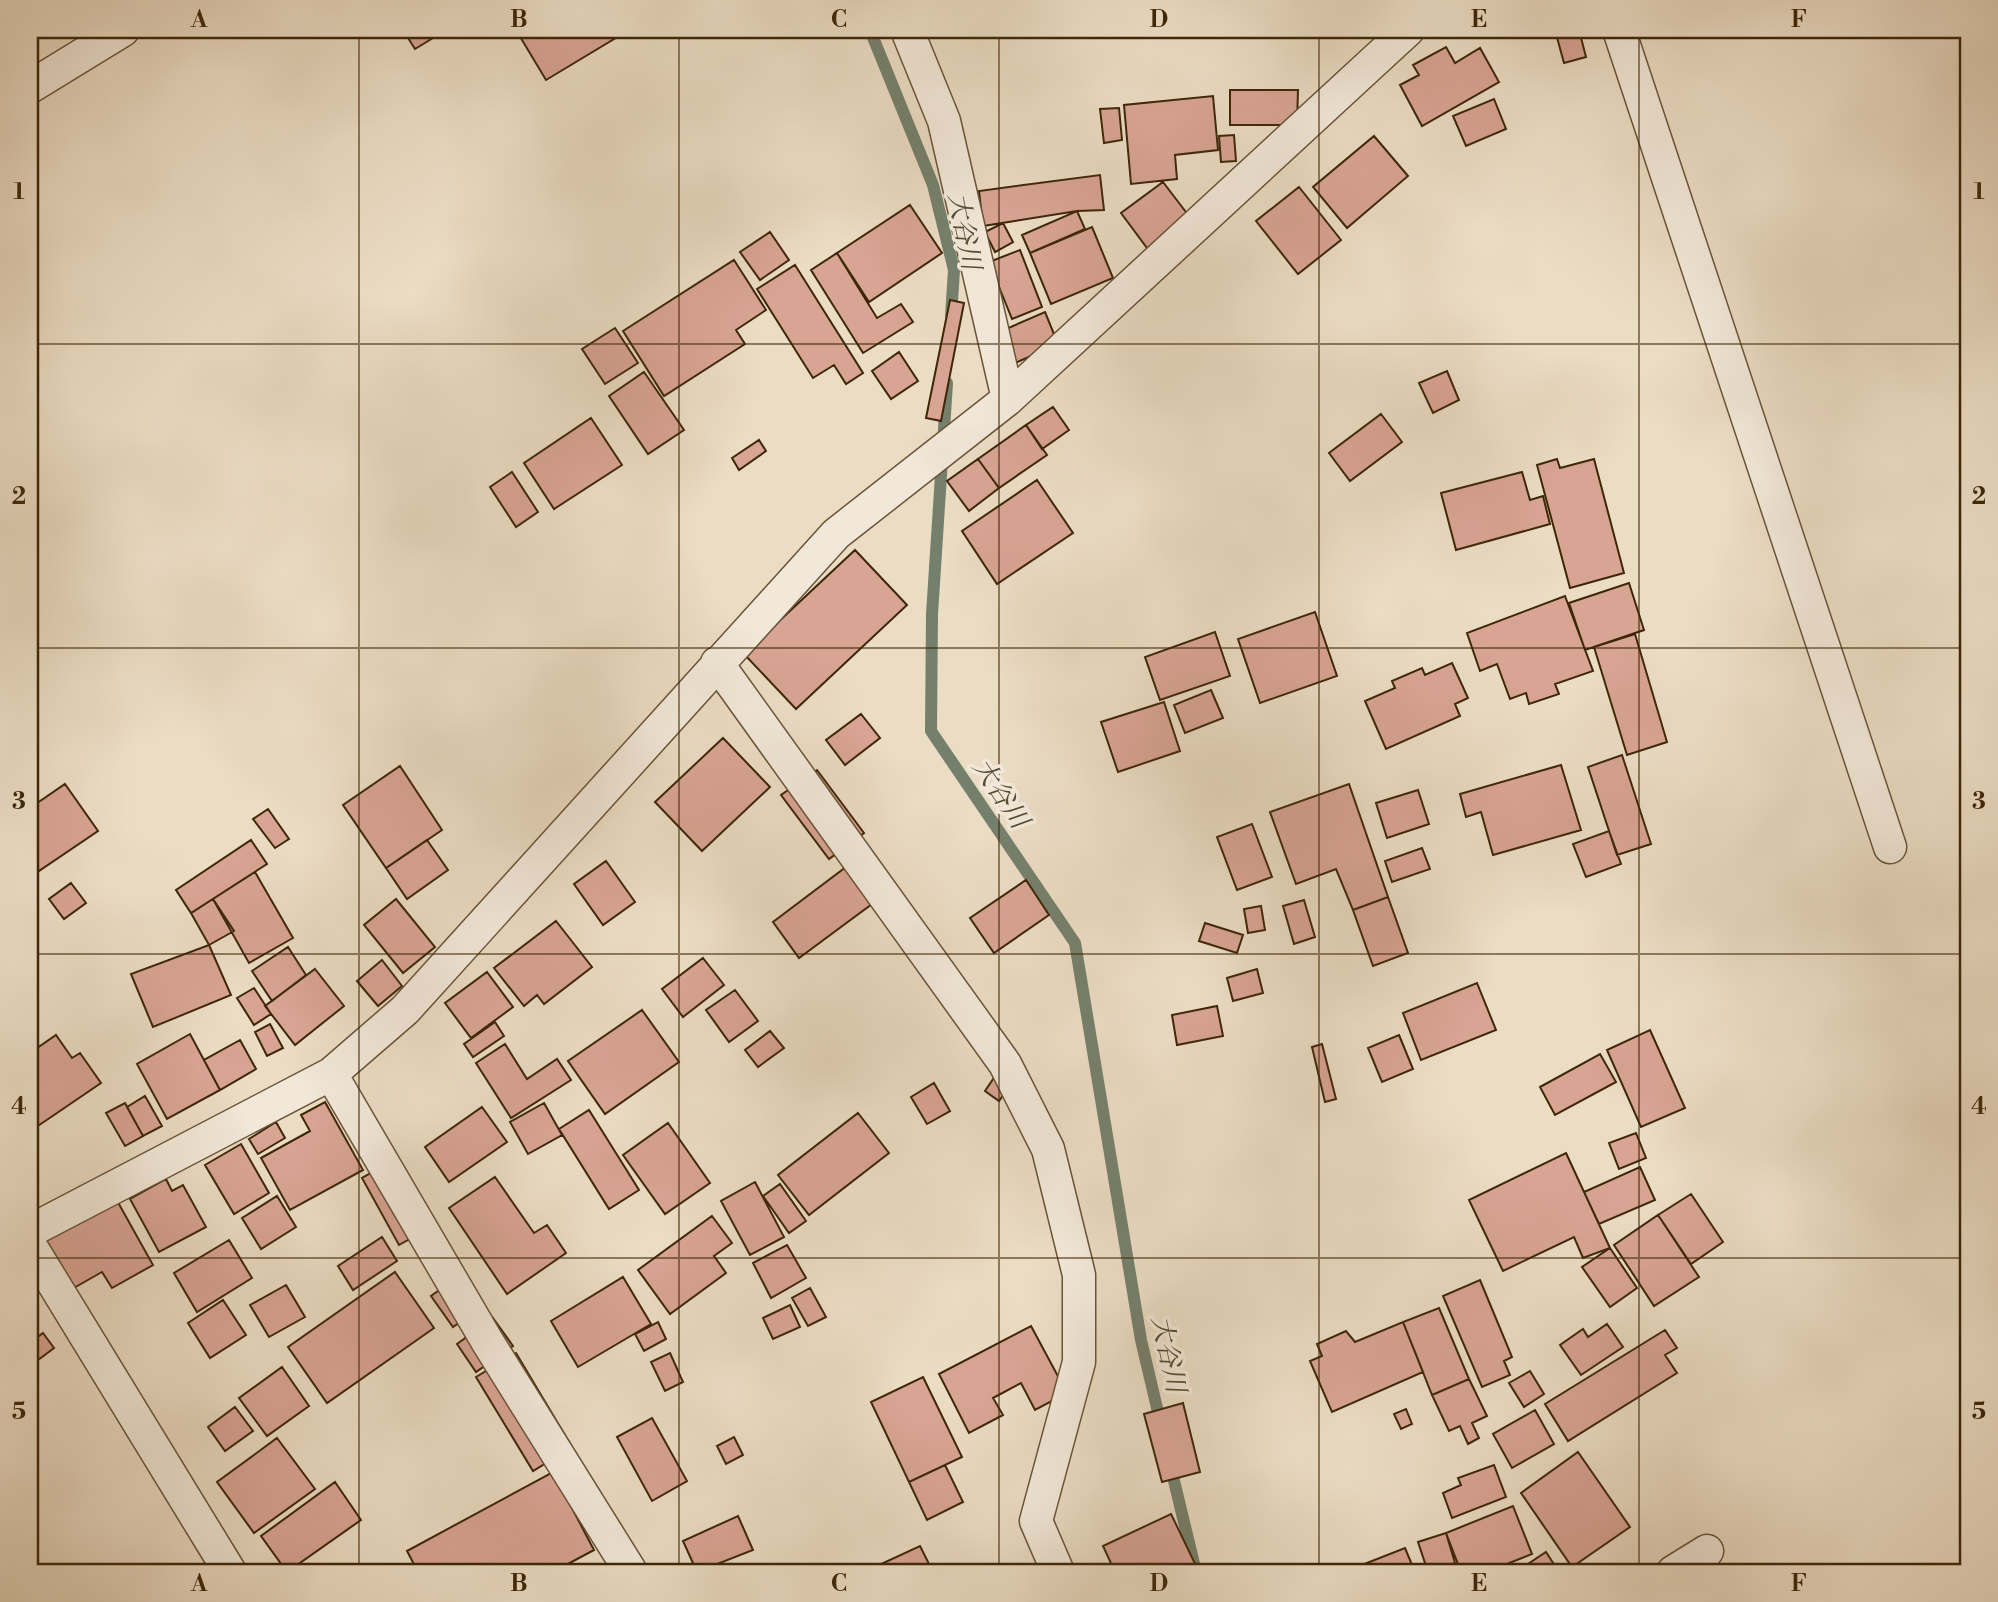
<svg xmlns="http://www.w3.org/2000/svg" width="1998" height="1602" font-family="'Libre Bodoni','Noto Serif JP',serif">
  <rect width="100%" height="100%" fill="#ebdcc4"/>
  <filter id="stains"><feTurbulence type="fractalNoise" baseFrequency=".00286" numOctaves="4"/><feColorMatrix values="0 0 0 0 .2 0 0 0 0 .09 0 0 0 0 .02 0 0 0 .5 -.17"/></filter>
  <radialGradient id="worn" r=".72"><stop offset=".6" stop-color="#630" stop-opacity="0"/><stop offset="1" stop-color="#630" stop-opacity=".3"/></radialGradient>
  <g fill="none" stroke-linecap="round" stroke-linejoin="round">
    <path stroke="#75806c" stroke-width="12" d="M870 30 933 185 954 270 951 316
      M947 383 932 614 931 731 1075 943 1141 1340 1161 1425
      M1170 1464 1196 1572"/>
  </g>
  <path fill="#d8a494" stroke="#3e2708" stroke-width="2" d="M403 30H446L415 49Z
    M516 30H629L546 80Z
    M1555 30H1579L1586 57 1564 63Z
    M1446 47 1455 63 1480 48 1499 82 1422 126 1400 85 1419 75 1413 65Z
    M1230 90H1298L1297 125H1230Z
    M1213 96 1218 150 1175 155 1177 179 1131 184 1124 105Z
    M1494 99 1506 129 1466 146 1453 116Z
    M1119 108 1122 140 1104 143 1100 109Z
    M1234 135 1236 161 1221 162 1219 136Z
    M1374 136 1408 176 1347 228 1313 187Z
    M1100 175 1104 210 1077 211 983 226 979 191Z
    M1163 182 1192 220 1150 252 1121 213Z
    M1299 187 1341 240 1298 274 1256 221Z
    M910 205 942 253 869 302 837 253Z
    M1077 211 1085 229 1030 253 1022 235Z
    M1003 223 1013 242 995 252 985 232Z
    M1092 227 1113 278 1051 304 1030 253Z
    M770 232 789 260 760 280 740 252Z
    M1020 250 1042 307 1012 319 989 262Z
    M837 253 877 318 901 304 913 322 863 353 811 270Z
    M734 260 766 310 736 330 745 344 664 396 623 331Z
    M795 265 863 373 846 384 834 365 813 378 757 289Z
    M950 300 964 303 941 421 926 418Z
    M1045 312 1058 344 995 372 981 340Z
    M615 328 638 363 605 384 582 349Z
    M899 352 918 381 891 399 872 371Z
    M1447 371 1459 400 1433 413 1419 383Z
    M644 372 684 430 648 454 609 396Z
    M1053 407 1069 430 1042 449 1026 425Z
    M1381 414 1402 442 1350 481 1329 453Z
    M591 418 622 465 554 509 524 463Z
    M1026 425 1047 455 999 488 978 459Z
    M759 440 766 451 739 470 732 458Z
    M978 459 999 488 969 511 947 481Z
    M1557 459 1560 468 1594 459 1624 573 1570 588 1537 465Z
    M512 472 538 512 516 527 490 487Z
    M1522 472 1530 500 1543 496 1550 524 1456 550 1441 493Z
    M1037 480 1073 533 997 584 962 531Z
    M855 550 907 605 796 709 744 654Z
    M1629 583 1644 630 1585 650 1569 603Z
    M1565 596 1593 671 1555 684 1559 694 1529 704 1526 693 1510 699 1497 664 1480 671 1467 633Z
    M1315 612 1337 676 1260 703 1238 639Z
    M1215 632 1230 676 1160 700 1145 657Z
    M1635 634 1667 742 1627 755 1594 647Z
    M1452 663 1468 698 1455 704 1460 716 1386 749 1365 701 1395 688 1392 681 1422 668 1425 675Z
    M1211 690 1223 718 1185 733 1174 705Z
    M1164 702 1180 751 1118 772 1101 722Z
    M861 714 880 738 845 765 826 740Z
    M723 738 770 787 702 851 655 802Z
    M1622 755 1651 844 1617 855 1588 767Z
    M1561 765 1581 830 1493 855 1481 812 1466 817 1460 794Z
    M400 766 442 830 386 868 343 805Z
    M817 770 864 833 829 859 781 795Z
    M65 784 98 831 30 877V808Z
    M1349 784 1388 897 1353 910 1336 869 1296 884 1270 812Z
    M1418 790 1429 824 1387 838 1376 803Z
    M268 809 289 839 275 848 253 819Z
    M1252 824 1272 877 1237 890 1217 837Z
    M1609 831 1621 864 1586 877 1573 844Z
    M251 840 267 864 191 913 176 890Z
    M427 840 448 870 407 899 386 868Z
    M1422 848 1430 869 1392 882 1385 861Z
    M606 861 635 902 603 925 574 884Z
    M846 867 872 904 799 958 773 922Z
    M255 872 293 938 249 963 213 899Z
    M1026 880 1049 915 994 953 970 918Z
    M71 883 86 903 64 919 49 899Z
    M1388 897 1408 953 1373 966 1353 910Z
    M213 899 234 931 209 945 191 913Z
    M396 899 435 947 403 973 364 925Z
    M1304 900 1315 937 1294 944 1283 906Z
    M1261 906 1265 930 1248 933 1244 909Z
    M556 921 592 967 544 1004 537 995 524 1006 494 968Z
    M1205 923 1243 935 1237 953 1199 941Z
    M209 945 231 995 153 1027 131 974Z
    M288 947 306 975 272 1001 252 971Z
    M703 958 724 985 683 1017 662 989Z
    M382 960 402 986 378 1006 357 981Z
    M315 969 344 1006 295 1045 265 1006Z
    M1257 969 1263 993 1233 1001 1227 978Z
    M487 972 513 1007 471 1038 445 1003Z
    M1477 983 1496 1030 1421 1060 1403 1013Z
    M254 988 271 1014 254 1025 237 998Z
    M735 990 758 1021 729 1042 706 1010Z
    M1217 1006 1223 1036 1177 1045 1172 1015Z
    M642 1010 679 1062 605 1114 568 1061Z
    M495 1022 504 1036 473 1057 464 1044Z
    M270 1024 283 1048 267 1056 255 1032Z
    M1650 1030 1685 1108 1641 1127 1607 1050Z
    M770 1031 784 1048 758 1067 745 1050Z
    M190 1034 220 1090 167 1119 137 1064Z
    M56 1035 72 1058 80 1053 101 1083 32 1130 30 1053Z
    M1399 1035 1413 1069 1382 1082 1368 1048Z
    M240 1040 256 1069 220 1090 204 1060Z
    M505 1044 527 1079 557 1059 571 1080 511 1118 476 1063Z
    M1322 1044 1336 1099 1325 1102 1312 1047Z
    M1600 1054 1616 1082 1555 1115 1540 1087Z
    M1004 1063 1019 1073 999 1101 985 1091Z
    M934 1083 950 1111 927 1124 911 1097Z
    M145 1096 162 1126 143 1136 127 1107Z
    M325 1102 363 1170 290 1210 261 1158 310 1131 301 1115Z
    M125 1103 143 1136 125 1146 106 1113Z
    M544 1103 562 1135 528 1154 510 1122Z
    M482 1107 507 1142 449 1182 425 1147Z
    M589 1110 639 1190 609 1209 559 1129Z
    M858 1113 889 1153 809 1215 778 1175Z
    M276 1122 285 1138 258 1154 249 1139Z
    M668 1123 710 1183 665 1214 623 1155Z
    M1636 1133 1646 1158 1619 1169 1609 1143Z
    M241 1144 269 1193 234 1214 205 1165Z
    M1566 1153 1610 1248 1583 1258 1574 1237 1503 1271 1469 1200Z
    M394 1160 431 1227 399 1245 362 1178Z
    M1640 1167 1655 1200 1599 1224 1584 1192Z
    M495 1177 534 1233 547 1225 566 1253 507 1294 449 1208Z
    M166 1179 172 1191 183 1185 206 1227 159 1252 130 1199Z
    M755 1182 784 1237 750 1255 721 1201Z
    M780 1184 806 1221 789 1233 763 1196Z
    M1691 1194 1723 1242 1691 1264 1658 1215Z
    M277 1196 296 1227 261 1249 242 1218Z
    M115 1197 153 1265 112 1288 102 1272 72 1289 43 1238Z
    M1658 1215 1699 1277 1654 1306 1614 1245Z
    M712 1216 732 1243 714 1256 726 1273 670 1314 638 1270Z
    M382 1237 397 1261 353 1290 338 1266Z
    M229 1240 252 1278 197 1312 174 1273Z
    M787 1245 806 1278 771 1298 753 1263Z
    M1610 1248 1637 1288 1610 1307 1582 1267Z
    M395 1272 434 1328 327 1403 288 1347Z
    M462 1274 484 1305 453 1327 431 1296Z
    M623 1277 651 1324 578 1367 551 1321Z
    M1480 1280 1512 1357 1504 1361 1510 1375 1482 1387 1443 1296Z
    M286 1285 305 1317 269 1337 250 1305Z
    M810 1288 826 1317 808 1326 792 1298Z
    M223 1300 246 1335 210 1358 188 1323Z
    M790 1305 800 1327 773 1339 763 1318Z
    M1439 1308 1469 1379 1432 1395 1403 1322Z
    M493 1318 513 1346 476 1372 457 1344Z
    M658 1322 666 1339 644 1351 635 1334Z
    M1403 1322 1423 1372 1332 1412 1310 1361 1322 1356 1317 1344 1346 1331 1355 1342Z
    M1607 1324 1623 1347 1581 1375 1560 1345 1583 1329 1588 1337Z
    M1031 1326 1067 1393 1035 1410 1021 1383 993 1398 1003 1415 969 1433 939 1374Z
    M1665 1330 1677 1348 1665 1355 1677 1373 1568 1441 1545 1404Z
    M43 1333 54 1348 30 1366V1343Z
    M516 1353 572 1447 533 1471 476 1377Z
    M670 1353 683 1382 665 1391 651 1362Z
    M282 1367 309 1406 267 1436 239 1398Z
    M1530 1371 1544 1394 1524 1407 1509 1383Z
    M923 1377 962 1457 909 1482 871 1402Z
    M1469 1379 1487 1416 1472 1423 1479 1438 1468 1444 1460 1426 1449 1431 1432 1395Z
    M1183 1403 1200 1472 1162 1482 1144 1414Z
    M235 1407 253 1431 225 1451 208 1427Z
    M1406 1409 1412 1424 1401 1429 1394 1414Z
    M1535 1410 1554 1444 1512 1468 1493 1434Z
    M652 1418 687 1481 652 1501 617 1437Z
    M734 1437 743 1455 726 1464 717 1446Z
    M277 1438 315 1489 254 1533 217 1482Z
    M1578 1452 1630 1527 1572 1567 1521 1493Z
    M945 1465 963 1502 927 1520 909 1482Z
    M1494 1465 1506 1497 1452 1518 1443 1493 1461 1485 1458 1478Z
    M553 1472 594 1550 553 1572H418L407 1551Z
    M335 1482 361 1520 287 1572 261 1536Z
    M1513 1506 1532 1554 1487 1572H1461L1446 1533Z
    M1171 1514 1199 1572H1115L1103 1546Z
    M738 1516 753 1550 697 1572 683 1541Z
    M1446 1533 1455 1563 1428 1572 1418 1542Z
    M920 1546 933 1572H864Z
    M1405 1548 1415 1572H1344Z
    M1546 1552 1559 1572H1534L1528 1564Z"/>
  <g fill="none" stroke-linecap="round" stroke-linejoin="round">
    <g stroke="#695437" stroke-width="35">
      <path id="minor" d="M907 30 944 121 1008 399
        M1619 30 1890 847
        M30 87 123 30
        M717 663 1005 1064 1048 1149 1079 1275V1362L1036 1521 1058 1572
        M331 1074 487 1341 631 1572
        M30 1231 331 1074 405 1010 836 534 1008 399 1408 30
        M30 1245 230 1572
        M1673 1572 1707 1551"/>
    </g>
    <use href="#minor" stroke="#f2e8d9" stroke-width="32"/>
  </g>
  <path fill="none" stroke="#3e2708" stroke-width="2" stroke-opacity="0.55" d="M359 30V1572M679 30V1572M999 30V1572M1319 30V1572M1639 30V1572M30 344H1968M30 648H1968M30 954H1968M30 1258H1968"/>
  <g text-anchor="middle" stroke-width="7" stroke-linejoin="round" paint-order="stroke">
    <g font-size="26" font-style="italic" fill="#554c32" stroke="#f2e8d9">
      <text transform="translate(965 231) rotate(79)" y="9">大谷川</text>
      <text transform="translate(1001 793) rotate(56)" y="9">大谷川</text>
      <text transform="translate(1169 1354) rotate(78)" y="9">大谷川</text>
    </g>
  </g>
  <rect width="1998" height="1602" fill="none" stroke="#ebdcc4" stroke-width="77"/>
  <rect x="38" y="38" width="1922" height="1526" fill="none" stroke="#3e2708" stroke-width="2.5"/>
  <g font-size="23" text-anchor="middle" font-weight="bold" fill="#3e2708">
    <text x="199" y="27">A</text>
    <text x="519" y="27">B</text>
    <text x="839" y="27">C</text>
    <text x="1159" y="27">D</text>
    <text x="1479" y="27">E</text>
    <text x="1799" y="27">F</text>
    <text x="19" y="199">1</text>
    <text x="1979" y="199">1</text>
    <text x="19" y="504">2</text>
    <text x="1979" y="504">2</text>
    <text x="19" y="809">3</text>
    <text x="1979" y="809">3</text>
    <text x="19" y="1114">4</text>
    <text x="1979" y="1114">4</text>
    <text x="19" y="1419">5</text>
    <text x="1979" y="1419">5</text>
    <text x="199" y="1591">A</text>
    <text x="519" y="1591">B</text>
    <text x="839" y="1591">C</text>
    <text x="1159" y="1591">D</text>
    <text x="1479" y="1591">E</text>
    <text x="1799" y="1591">F</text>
  </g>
  <rect width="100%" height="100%" filter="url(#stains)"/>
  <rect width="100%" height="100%" fill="url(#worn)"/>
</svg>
